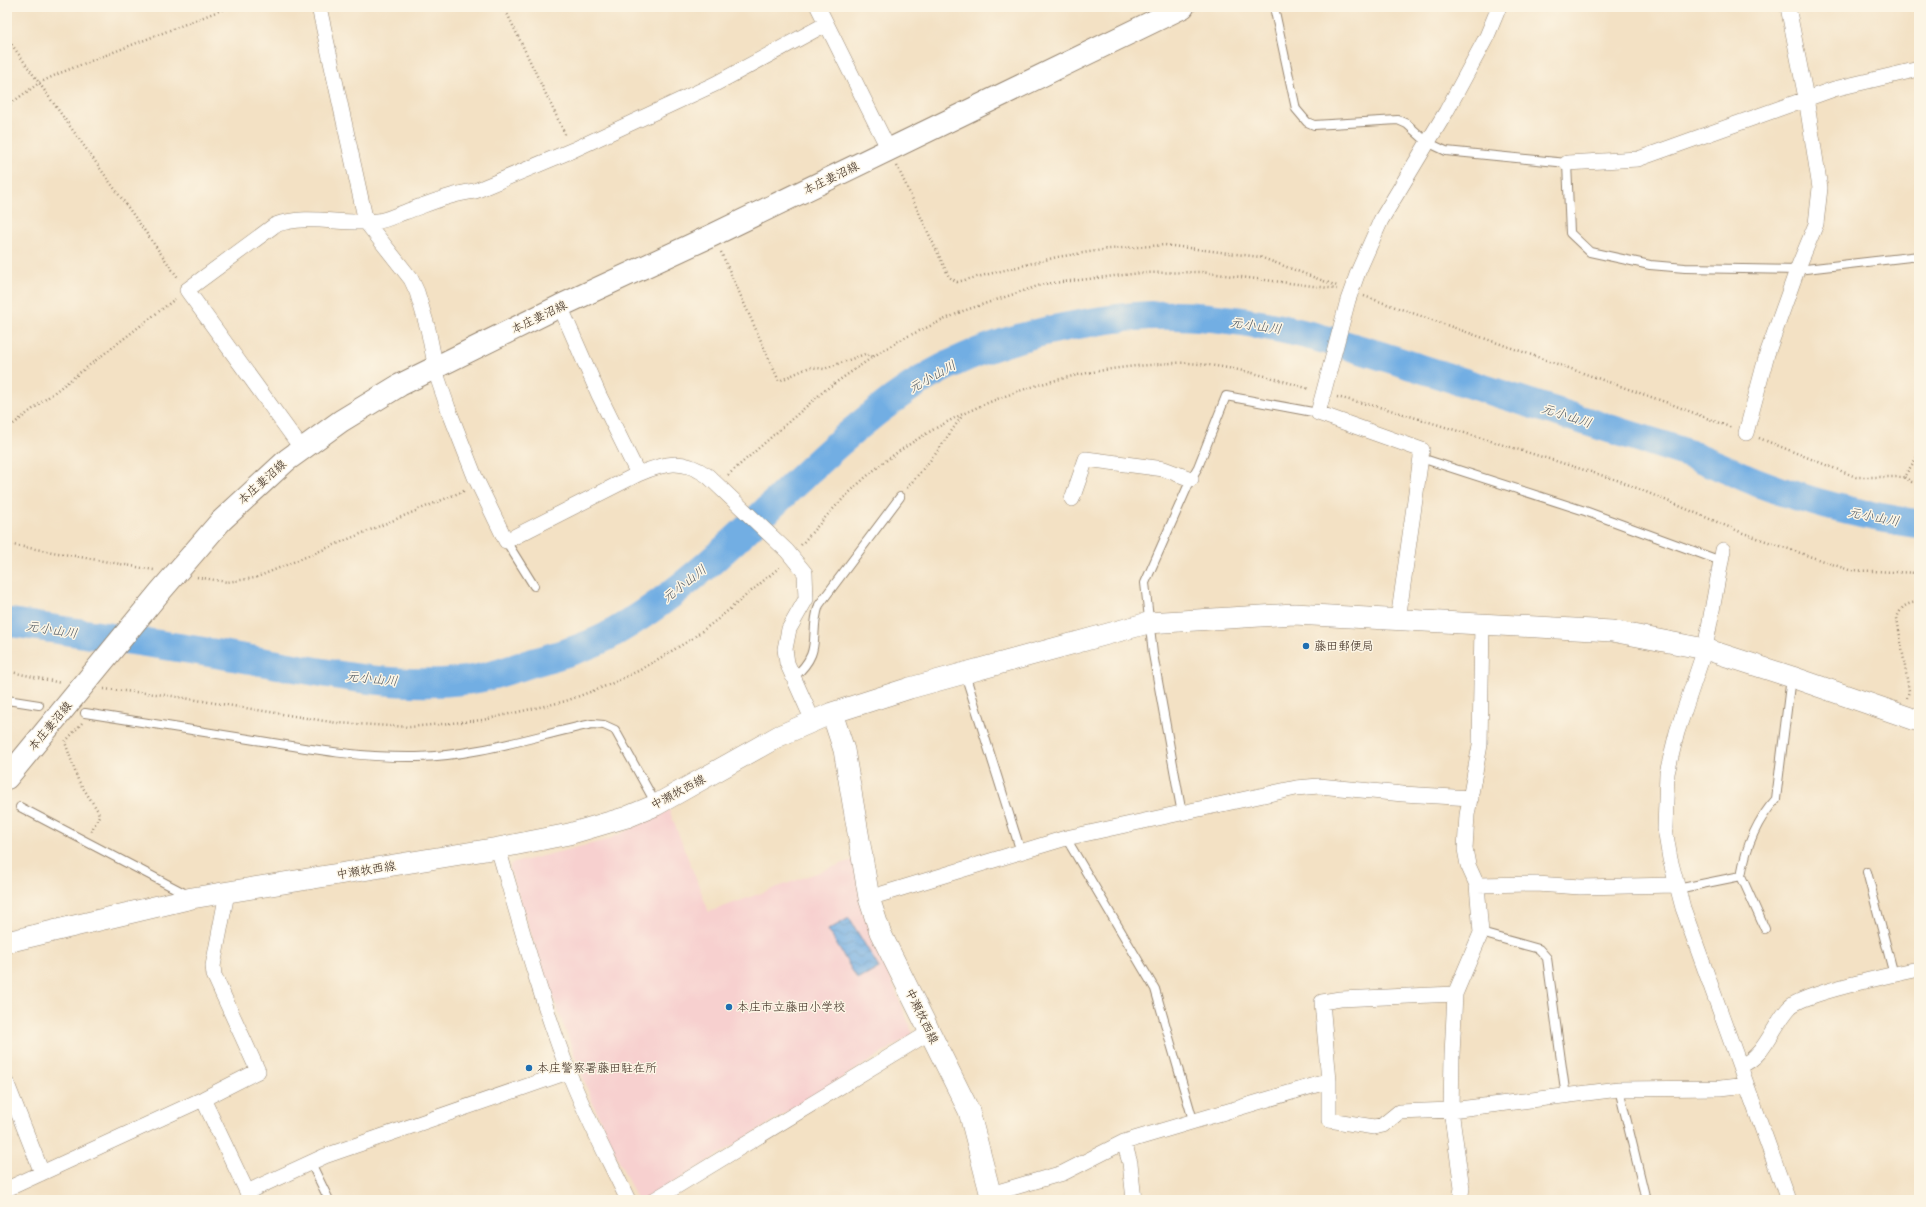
<svg xmlns="http://www.w3.org/2000/svg" width="1926" height="1207" font-family="'Shantell Sans','Klee One',sans-serif">
  <defs>
    <pattern id="water-waves" width="16" height="10" patternUnits="userSpaceOnUse"><rect width="16" height="10" fill="#72aee3"/><path d="M0 5q4-4 8 0t8 0" fill="none" stroke="#5f8eb7"/></pattern>
  </defs>
  <rect width="100%" height="100%" fill="#fcf5e5"/>
  <filter id="ink" filterUnits="userSpaceOnUse"><feTurbulence type="fractalNoise" baseFrequency=".025" numOctaves="2"/><feDisplacementMap in="SourceGraphic" scale="8" xChannelSelector="R" yChannelSelector="G"/><feConvolveMatrix kernelMatrix="1 2 1 2 8 2 1 2 1" color-interpolation-filters="sRGB"/></filter>
  <filter id="wash" filterUnits="userSpaceOnUse"><feTurbulence type="fractalNoise" baseFrequency=".012" numOctaves="4" result="noise"/><feDisplacementMap in="SourceGraphic" scale="16" xChannelSelector="R" yChannelSelector="G"/><feGaussianBlur stdDeviation="0.9" result="paint"/><feColorMatrix in="noise" values="0 0 0 0 0 0 0 0 0 0 0 0 0 0 0 0 0 1.4 0 .05"/><feComposite in="paint" operator="in"/></filter>
  <g filter="url(#wash)">
    <rect width="100%" height="100%" fill="#f3e1c4"/>
    <path fill="#f7d0cf" d="M669 810 709 912 855 859 862 907 913 1034 646 1200H637L593 1104 546 979 510 870V864L607 840Z"/>
    <path fill="url(#water-waves)" stroke="#566c80" d="M849 918 879 968 858 980 828 930Z"/>
    <g fill="none" stroke-linecap="round" stroke-linejoin="round">
      <path stroke="#72aee3" stroke-width="29" d="M7 622C85 634 164 644 242 658 316 671 393 690 468 680 488 678 508 670 528 664 553 657 582 649 606 637 722 574 800 462 909 388 970 347 1041 329 1113 319 1213 304 1322 336 1416 367 1479 387 1541 407 1604 427 1633 436 1663 445 1692 455 1715 464 1737 474 1759 483 1811 503 1864 516 1919 524"/>
    </g>
  </g>
  <g filter="url(#ink)">
    <g fill="none" stroke-linecap="round" stroke-linejoin="round">
      <g stroke="#978671" stroke-width="10">
        <path id="lane" d="M1274 7 1296 109 1307 122 1314 125 1398 120 1407 124 1427 142 1446 151 1567 163 1570 233 1590 252 1650 265 1685 268 1797 270 1919 256
          M1421 458 1585 511 1721 561
          M506 541 534 586
          M965 674 1021 852
          M793 678C825 650 808 637 819 605L900 497
          M7 700 39 705
          M85 713C142 722 198 731 255 740 309 749 362 758 417 757 477 756 534 736 592 724L604 725 615 730 656 804
          M20 807 188 895
          M1182 814 1153 654 1145 583 1191 479 1198 467 1226 396 1318 413
          M1066 838 1155 989 1193 1120
          M1867 872 1894 975
          M1741 876 1765 929
          M1677 889 1741 876C1746 846 1756 821 1776 799L1791 677
          M1481 933 1539 949 1547 958 1566 1097
          M1619 1089 1646 1200
          M311 1163 329 1200"/>
      </g>
      <g stroke="#978671" stroke-width="16">
        <path id="street" d="M319 7 366 222 411 279 417 292 428 329 438 379 448 408 475 477 506 541 638 474C665 463 682 458 708 476L787 551 805 573 806 599 789 629 785 649 787 663 813 721
          M818 7 889 150
          M1567 163 1638 159 1834 89 1919 69
          M560 306 599 395 638 474
          M1746 433 1767 354 1797 270 1816 224 1820 188 1806 98 1788 7
          M302 449 187 290 275 225C310 213 343 226 378 221 387 220 396 215 405 212 428 204 450 194 475 191L573 150 715 84 826 24
          M1072 499 1086 459 1164 469 1191 479
          M1723 550 1705 649 1677 732 1667 773 1665 829 1670 859 1683 908 1788 1200
          M1398 620 1422 450 1318 413 1348 300 1358 272 1381 220 1446 112 1487 36 1499 7
          M498 848C520 923 541 1000 569 1073 586 1117 608 1158 628 1200
          M1477 885 1537 884 1580 887 1676 885
          M869 898 1066 838 1296 788 1319 786 1403 794 1471 798
          M1455 994 1340 999 1322 1002 1329 1081V1120L1374 1127 1383 1125 1399 1112 1451 1110 1619 1089 1721 1088 1746 1085
          M1740 1066C1766 1056 1772 1026 1790 1007 1804 993 1896 974 1919 969
          M7 1084 42 1173
          M203 1099 251 1200
          M1124 1142 1130 1163 1134 1200
          M7 1189 203 1099 258 1071 214 975 213 966 227 893
          M247 1192 325 1156 568 1072
          M991 1194 1063 1173 1124 1142 1329 1081
          M654 1200 930 1032
          M1460 1200 1462 1188 1451 1110 1452 1055 1455 994 1481 933 1477 885 1468 865 1465 849 1467 815 1480 745 1482 623"/>
      </g>
      <g stroke="#978671" stroke-width="22">
        <path id="secondary" d="M832 713 844 750 869 898 880 932 969 1111 992 1200
          M7 942 192 898 498 848 569 834 627 817 656 805 779 736 832 713 910 688 1148 623 1294 614 1612 631 1705 649 1792 677 1919 721"/>
      </g>
      <g stroke="#978671" stroke-width="24">
        <path id="primary" d="M7 778 159 593 221 521 287 460 341 421 400 385 560 306 713 235 1183 7"/>
      </g>
      <path stroke="#978671" stroke-width="2.5" stroke-dasharray="1 3" stroke-linecap="butt" d="M504 7 566 136
        M7 38 179 279
        M7 106 39 83 60 73 229 7
        M897 166 949 277 957 282 1057 257 1109 249 1165 245 1260 257 1337 286
        M721 252 779 381 810 367 824 369 865 354 874 357
        M1364 296 1671 404 1732 428
        M1337 397 1387 409 1620 481 1743 533 1849 570 1919 573
        M7 429 175 299
        M1759 438 1856 477H1904
        M1919 454 1904 477 1912 482H1919
        M728 475 825 390 880 352 906 337 963 311 1044 284 1141 273 1201 272 1337 289
        M907 488 934 456 962 416
        M7 544 154 570
        M801 545C831 510 862 476 901 450 973 400 1062 371 1149 365 1162 364 1175 362 1188 363 1230 366 1269 376 1309 389
        M197 577 227 582 255 578 466 490
        M7 671 61 683
        M104 689 166 695 337 723 410 727 483 720 566 701 611 684 640 670 690 640 718 619 781 566
        M1907 698 1909 691 1897 618C1901 606 1907 603 1919 602
        M82 723 65 742 78 780 98 811 99 816 91 832
        M1916 1200 1919 1198"/>
      <use href="#lane" stroke="#fff" stroke-width="8"/>
      <use href="#street" stroke="#fff" stroke-width="15"/>
      <use href="#secondary" stroke="#fff" stroke-width="21"/>
      <use href="#primary" stroke="#fff" stroke-width="22"/>
    </g>
  </g>
  <g fill="#1f6fb2" stroke="#fcf5e5" stroke-width="1.5">
    <circle cx="1306" cy="646" r="4"/>
    <circle cx="729" cy="1007" r="4"/>
    <circle cx="529" cy="1068" r="4"/>
  </g>
  <g text-anchor="middle" stroke-width="3" stroke-linejoin="round" paint-order="stroke">
    <g font-size="12" fill="#3b2a1e" stroke="#fcf5e5">
      <text transform="translate(831 178) rotate(-26)" y="4">本庄妻沼線</text>
      <text transform="translate(539 317) rotate(-26)" y="4">本庄妻沼線</text>
      <text transform="translate(262 482) rotate(-42)" y="4">本庄妻沼線</text>
      <text transform="translate(50 726) rotate(-50)" y="4">本庄妻沼線</text>
      <text transform="translate(678 792) rotate(-28)" y="4">中瀬牧西線</text>
      <text transform="translate(366 870) rotate(-9)" y="4">中瀬牧西線</text>
      <text transform="translate(922 1016) rotate(64)" y="4">中瀬牧西線</text>
    </g>
    <g font-size="12" fill="#3b2a1e" stroke="#fcf5e5" text-anchor="start">
      <text x="1314" y="650">藤田郵便局</text>
      <text x="737" y="1011">本庄市立藤田小学校</text>
      <text x="537" y="1072">本庄警察署藤田駐在所</text>
    </g>
    <g font-size="13" font-style="italic" fill="#4e5863" stroke="#fcf5e5">
      <text transform="translate(1256 325) rotate(8)" y="5">元小山川</text>
      <text transform="translate(932 376) rotate(-29)" y="5">元小山川</text>
      <text transform="translate(1567 415) rotate(18)" y="5">元小山川</text>
      <text transform="translate(1874 516) rotate(11)" y="5">元小山川</text>
      <text transform="translate(684 583) rotate(-38)" y="5">元小山川</text>
      <text transform="translate(52 629) rotate(9)" y="5">元小山川</text>
      <text transform="translate(372 678) rotate(6)" y="5">元小山川</text>
    </g>
  </g>
  <rect width="1926" height="1207" fill="none" stroke="#fcf5e5" stroke-width="24"/>
</svg>
